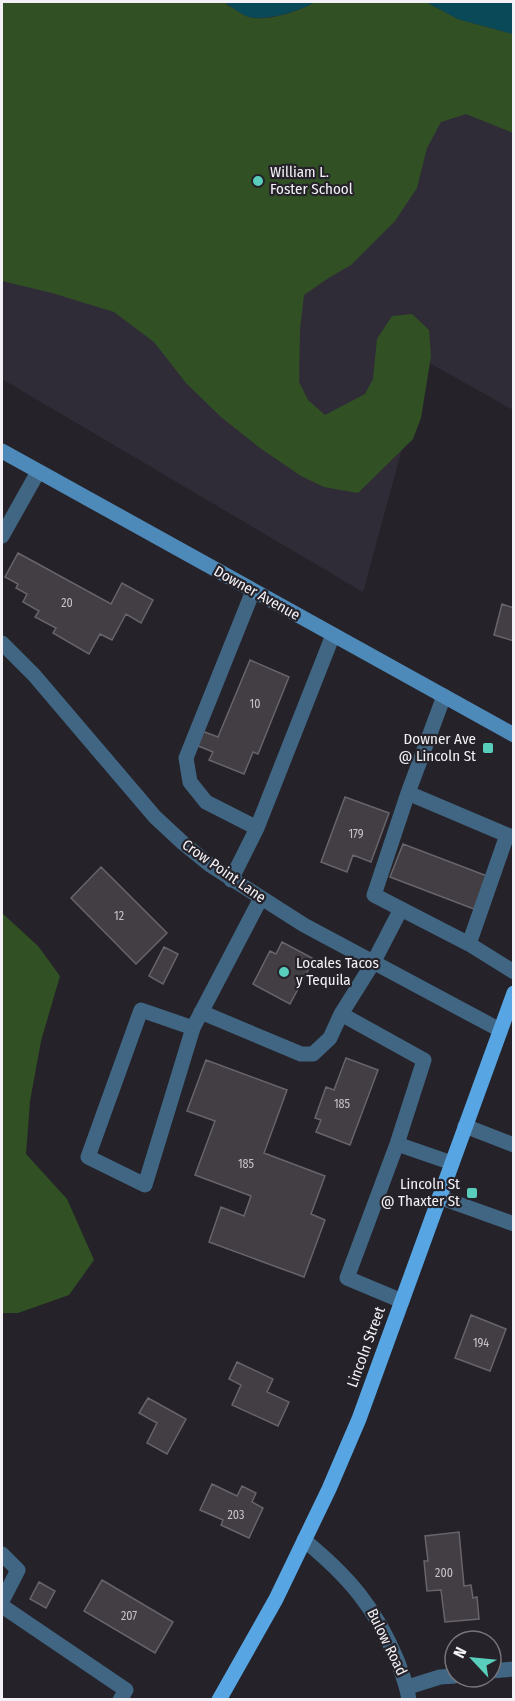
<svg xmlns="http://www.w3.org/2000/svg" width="515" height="1701" font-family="'Fira Sans Condensed',sans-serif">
  <rect width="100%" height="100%" fill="#252329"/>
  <path fill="#302c37" d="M2 2H513V410L426 361 363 592 2 379Z"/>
  <path fill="#315124" d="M2 2H226L227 5C234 8 242 15 249 17 267 22 300 11 315 2H426L458 19 513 34V133L466 114 441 122 427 148 417 188 395 221 351 265 330 277 304 295 300 329 299 382 308 400 325 415 365 394 373 379 377 339 392 316 412 314 429 330 431 356 421 418 413 439 358 493 324 487 301 476 260 448 221 417 186 383 154 342 114 312 52 293 2 281Z
    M2 913 38 946 60 976 41 1041 30 1101 26 1154 67 1199 94 1260 69 1295 18 1313H2Z"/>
  <path fill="#094958" d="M226 2H315C300 11 267 21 249 17 242 15 234 8 227 4Z
    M426 2H513V34L458 19Z"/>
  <path fill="#423e44" stroke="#68646b" stroke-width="1.5" d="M18 553 111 604 122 583 153 600 141 623 126 614 112 640 100 634 89 654 53 633 56 628 35 617 39 611 23 602 27 594 16 588 18 584 5 577Z
    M502 604 514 608V641L494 635Z
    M250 660 289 677 258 754 253 752 244 774 209 760 213 752 196 745 202 731 218 737Z
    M345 797 389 813 371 862 353 855 347 872 321 862Z
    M403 844 487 876 474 909 390 877Z
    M101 867 167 933 136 964 71 898Z
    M282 942 314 959 290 1004 253 984 270 951 276 954Z
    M164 947 178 954 163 984 149 976Z
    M346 1058 378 1070 350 1145 316 1132 321 1120 315 1118 326 1087 334 1090Z
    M206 1060 287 1090 264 1153 325 1176 311 1214 325 1220 304 1277 209 1242 221 1207 244 1216 251 1196 195 1175 215 1121 187 1111Z
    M471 1315 506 1329 490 1371 455 1358Z
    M237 1362 273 1379 267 1392 289 1402 278 1426 232 1405 241 1385 229 1379Z
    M148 1398 186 1419 167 1454 147 1443 157 1423 139 1413Z
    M212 1484 237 1496 242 1486 256 1493 252 1502 263 1508 249 1538 221 1525 223 1520 200 1510Z
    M459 1532 464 1586 471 1585 473 1598 477 1597 479 1619 445 1622 441 1590 427 1591 424 1561H428L425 1536Z
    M102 1580 173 1622 155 1653 84 1611Z
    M39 1582 55 1591 46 1608 30 1599Z"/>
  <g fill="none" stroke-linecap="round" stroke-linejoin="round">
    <path stroke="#416683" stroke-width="15" d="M2 536 38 472
      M253 591 186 758 190 782 206 802 257 828 333 635
      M444 696 408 793 507 835
      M408 793 374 895 469 944
      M514 837 507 835 469 944 514 972
      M231 880 257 828
      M401 909 373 963 341 1014 424 1060 397 1144 452 1163
      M201 1012 301 1054H313L330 1038 341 1014
      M193 1028 141 1010 88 1157 145 1185 193 1028 261 898
      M465 1126 514 1145
      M397 1144 347 1278 402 1301
      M439 1197 514 1224
      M2 1554 18 1570 2 1601
      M2 1606 126 1690 120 1700"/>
    <path stroke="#416683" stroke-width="15" d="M2 643 34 675 155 817 183 843 210 865 304 925 500 1030
      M304 1540C348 1576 375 1607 397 1660 402 1673 407 1685 409 1700
      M491 1671 514 1669
      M408 1687 440 1677 455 1676"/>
    <path stroke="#4e8ab9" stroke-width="15" d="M2 451 514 735"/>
    <path stroke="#57a6e3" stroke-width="15" d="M219 1700 276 1599 329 1489 359 1419 514 993"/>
  </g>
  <g fill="#5acebd" stroke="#252329" stroke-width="2">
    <circle cx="258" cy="181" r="6"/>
    <rect x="482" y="742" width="12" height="12" rx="3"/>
    <circle cx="284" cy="972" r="6"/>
    <rect x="466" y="1187" width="12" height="12" rx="3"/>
  </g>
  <g text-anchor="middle" stroke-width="4.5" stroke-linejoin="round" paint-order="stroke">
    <g font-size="12" fill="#c7c4c9">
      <text x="67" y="607">20</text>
      <text x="255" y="708">10</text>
      <text x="356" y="838">179</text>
      <text x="119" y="920">12</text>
      <text x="342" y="1108">185</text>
      <text x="246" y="1168">185</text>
      <text x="481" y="1347">194</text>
      <text x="236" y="1519">203</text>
      <text x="444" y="1577">200</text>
      <text x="129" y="1620">207</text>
    </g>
    <g font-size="15" fill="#f3f1f5" stroke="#252329" text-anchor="start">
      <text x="270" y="177">William L.<tspan x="270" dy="17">Foster School</tspan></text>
      <text x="476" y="744" text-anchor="end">Downer Ave<tspan x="476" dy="17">@ Lincoln St</tspan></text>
      <text x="296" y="968">Locales Tacos<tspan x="296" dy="17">y Tequila</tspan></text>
      <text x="460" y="1189" text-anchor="end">Lincoln St<tspan x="460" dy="17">@ Thaxter St</tspan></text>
    </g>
    <g font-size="15" fill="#f3f1f5" stroke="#252329">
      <text transform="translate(257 593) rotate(29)" y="5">Downer Avenue</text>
      <text transform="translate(224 871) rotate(35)" y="5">Crow Point Lane</text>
      <text transform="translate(366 1347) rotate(-70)" y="5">Lincoln Street</text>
      <text transform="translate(387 1642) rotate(64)" y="5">Bulow Road</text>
    </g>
  </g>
  <rect width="515" height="1701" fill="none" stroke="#f3f1f5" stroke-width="6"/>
  <g transform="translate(473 1659) rotate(296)"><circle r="28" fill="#252329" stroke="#77757b" stroke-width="1.5"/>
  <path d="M0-4.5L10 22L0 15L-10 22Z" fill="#5acebd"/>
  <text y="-9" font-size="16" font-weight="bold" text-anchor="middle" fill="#f3f1f5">N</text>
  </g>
</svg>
